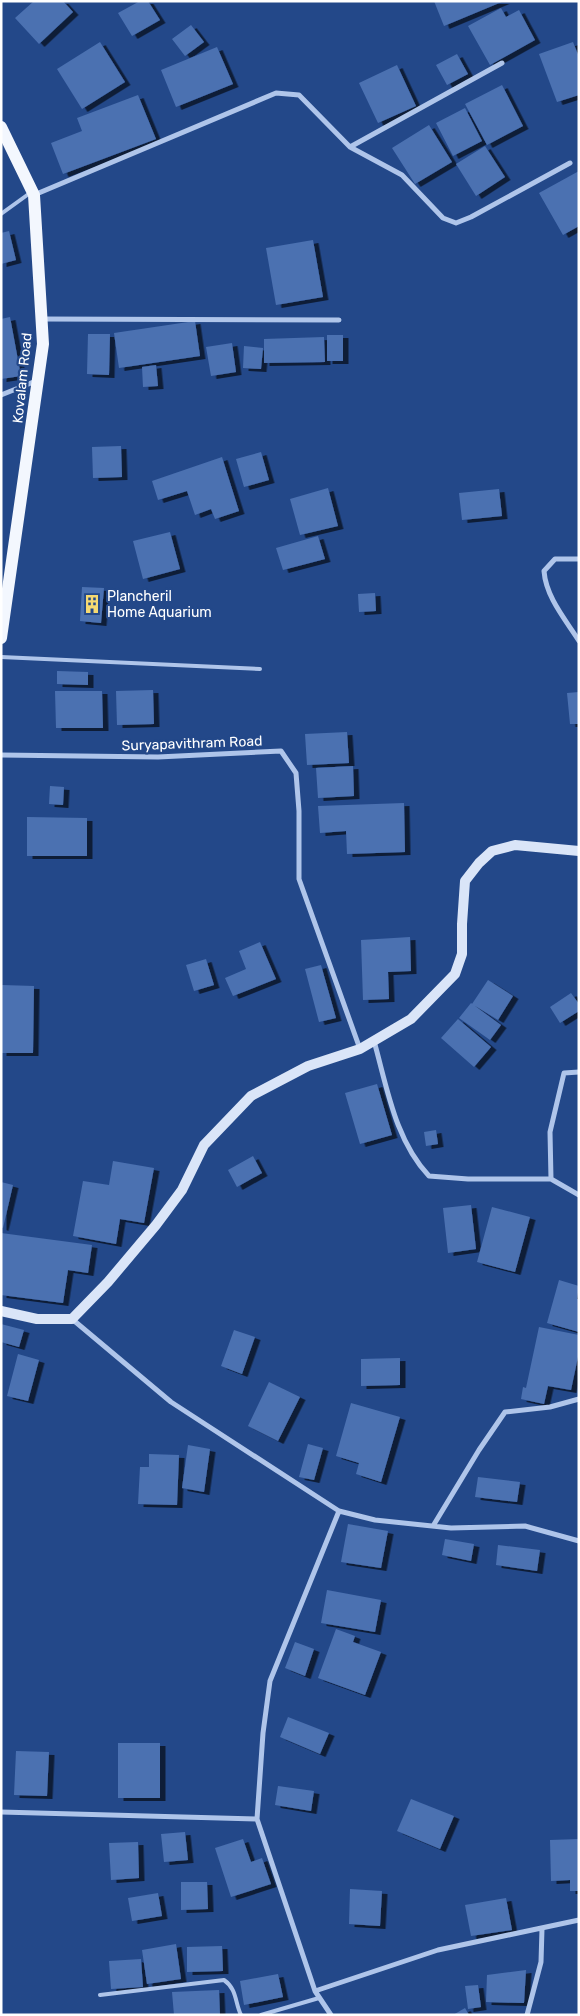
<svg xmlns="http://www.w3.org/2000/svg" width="580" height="2016" font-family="Rubik,sans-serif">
  <defs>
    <filter id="shadow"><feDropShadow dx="5.5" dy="3" stdDeviation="0" flood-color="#0009"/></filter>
  </defs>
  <rect width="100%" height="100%" fill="#234889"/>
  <path fill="#4b71b1" filter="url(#shadow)" d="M34 1H63L73 12 39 44 15 18Z
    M140 1H148L160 20 132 36 118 13Z
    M434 1H504L444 26Z
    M501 8 506 17 519 10 535 40 490 65 468 26Z
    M191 25 204 42 185 56 172 39Z
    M100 42 125 82 82 109 57 69Z
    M573 42 579 57V95L557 102 539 54Z
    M217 47 233 84 176 107 161 70Z
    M457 54 468 74 447 85 436 65Z
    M397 65 416 106 378 123 359 83Z
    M502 85 523 126 487 145 465 104Z
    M138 95 156 139 63 174 51 143 82 131 77 118Z
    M465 108 482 141 453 156 436 123Z
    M429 125 452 162 415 184 392 148Z
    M485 146 505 177 476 196 456 164Z
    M579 171V226L563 235 539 193Z
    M9 231 16 260 1 264V233Z
    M313 240 323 297 276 305 266 248Z
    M10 317 21 376 1 379V319Z
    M195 321 200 356 119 368 114 333Z
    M88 334H110L109 375 87 374Z
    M327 335H343V361H327Z
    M324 337 325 362 264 363V339Z
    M232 343 236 372 211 376 206 347Z
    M244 346 263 348 261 369 243 368Z
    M156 365 158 386 143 387 142 367Z
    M121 446 122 477 93 478 92 447Z
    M261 452 269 480 244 487 236 459Z
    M222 457 239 511 215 519 211 509 195 515 187 491 158 500 152 481Z
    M328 488 338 526 300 535 290 499Z
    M499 489 502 516 462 520 459 493Z
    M170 532 180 569 143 579 133 541Z
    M318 536 325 559 283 570 276 548Z
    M82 587 104 588 101 623 80 621Z
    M375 593 376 611 359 612 358 594Z
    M57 671 88 672V685L57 684Z
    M153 690 154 724 117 725 116 691Z
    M55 691H102L103 728H56Z
    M579 692V724H570L567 693Z
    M347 732 349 763 307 765 305 734Z
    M353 766 354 796 318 798 316 768Z
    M50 786 64 787 63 805 49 804Z
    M404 803 405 852 347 854 346 831 320 833 318 806Z
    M27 817 87 818V856H27Z
    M410 937 411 971 388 972 389 999 363 1000 361 940Z
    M260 942 276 979 233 996 225 978 246 969 239 951Z
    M206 959 214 985 194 991 186 965Z
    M321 965 336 1018 319 1022 305 969Z
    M488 980 513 996 498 1020 472 1004Z
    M2 985 34 986 33 1053H1Z
    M571 993 579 1004V1011L560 1023 550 1007Z
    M471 1003 501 1025 490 1040 459 1018Z
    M458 1019 491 1047 474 1067 441 1038Z
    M377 1084 392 1135 360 1144 345 1093Z
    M436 1130 438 1144 426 1146 424 1132Z
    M253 1156 262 1173 237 1187 228 1170Z
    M113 1161 154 1168 144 1223 120 1219 116 1244 73 1236 83 1181 109 1185Z
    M1 1182 13 1185 3 1228 1 1227Z
    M471 1205 476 1249 448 1253 443 1208Z
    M492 1207 530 1217 515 1272 477 1262Z
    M1 1233 92 1245 88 1273 68 1270 63 1303 1 1295Z
    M559 1280 579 1286 577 1299H579V1332L547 1323Z
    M1 1324 24 1330 19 1347 1 1342Z
    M539 1327 579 1335V1352L571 1390 548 1386 544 1404 521 1399 523 1387 526 1388Z
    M234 1330 255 1337 242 1374 221 1366Z
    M18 1354 39 1360 28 1401 7 1396Z
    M400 1358V1385L361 1386V1359Z
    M269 1382 300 1397 278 1441 248 1426Z
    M351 1403 400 1417 381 1482 356 1474 359 1463 336 1456Z
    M308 1444 323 1448 314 1480 299 1477Z
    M188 1445 210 1449 204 1492 182 1488Z
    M149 1454 179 1455 177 1505 138 1504 140 1467H149Z
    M478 1477 520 1482 517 1502 475 1497Z
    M348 1524 388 1531 381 1568 341 1562Z
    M445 1539 474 1544 471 1561 442 1555Z
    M498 1545 540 1550 537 1571 496 1565Z
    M327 1590 381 1600 375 1632 321 1623Z
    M336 1629 355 1636 353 1642 381 1652 365 1695 318 1678Z
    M295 1642 314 1649 305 1676 285 1668Z
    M288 1717 329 1733 320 1754 280 1737Z
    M118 1743H160V1798H118Z
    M16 1751 49 1752 47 1796 14 1795Z
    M278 1786 314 1791 311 1811 275 1805Z
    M411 1799 454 1816 440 1849 397 1831Z
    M185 1832 188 1860 164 1862 161 1834Z
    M243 1839 251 1862 262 1858 271 1884 231 1897 215 1848Z
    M579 1839V1891H570V1880L551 1881 550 1840Z
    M138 1842 139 1878 111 1880 109 1843Z
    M181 1882H207L208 1909 181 1910Z
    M350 1889 382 1891 380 1926 349 1924Z
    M158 1893 162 1916 132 1921 128 1898Z
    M506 1898 512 1930 471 1936 465 1905Z
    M176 1944 181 1979 147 1984 142 1950Z
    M222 1946 223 1971 187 1972V1947Z
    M141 1959 143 1987 111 1989 109 1961Z
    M526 1970 524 2003 486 2002 487 1975Z
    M278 1974 283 1997 244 2005 240 1981Z
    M478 1985 481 2007 468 2009 465 1986Z
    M219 1990 220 2015H174L172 1992Z
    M465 2008 469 2015H453Z"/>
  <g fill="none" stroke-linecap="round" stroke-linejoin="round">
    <path stroke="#afc5ea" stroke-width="4" d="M1 214 30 193
      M1 657 260 669
      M100 1995 224 1980C237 1989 235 2003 241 2015
      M261 2015 319 1998"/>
    <path stroke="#afc5ea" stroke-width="5" d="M350 147 502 63
      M34 195 276 93 299 95 350 147 402 175 443 218 456 223 471 217 570 163
      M42 319 339 320
      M1 395 36 381
      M579 559H555L544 571C546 597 565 619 579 641
      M1 755 158 757 281 751 296 773 299 811V879L360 1049
      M374 1041C387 1087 395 1140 429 1176L468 1179H551L550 1132 564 1073 579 1072
      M551 1179 579 1195
      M72 1319 171 1402 339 1511 375 1520 451 1528 525 1526 579 1541
      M433 1526 479 1450 505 1412 550 1407 579 1399
      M1 1812 257 1819
      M315 1991 438 1950 579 1920
      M331 2015 315 1991 257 1819 263 1733 270 1681 339 1511
      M527 2015 541 1962 542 1929"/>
    <path stroke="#dae5f8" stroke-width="10" d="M1 1311 37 1319H72L108 1282 156 1225 182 1190 204 1145 251 1096 308 1066 360 1049 411 1019 455 974 462 954V924L465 881 479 863 492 851 515 845 579 851"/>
    <path stroke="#f3f7fe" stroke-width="12" d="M1 127 34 195 43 344 1 638"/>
  </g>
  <defs>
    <g id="building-bare" transform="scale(1.5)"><path d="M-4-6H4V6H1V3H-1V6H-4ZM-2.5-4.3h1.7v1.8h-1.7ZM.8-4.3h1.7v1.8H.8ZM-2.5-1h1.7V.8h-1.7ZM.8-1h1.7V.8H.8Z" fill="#f5d972" stroke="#234889" stroke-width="2.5" paint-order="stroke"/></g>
  </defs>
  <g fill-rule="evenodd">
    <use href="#building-bare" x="92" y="604"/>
  </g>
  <g text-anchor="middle" stroke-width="4.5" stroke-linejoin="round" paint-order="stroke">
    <g font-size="14" fill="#fff" stroke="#234889">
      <text transform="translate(22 378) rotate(-84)" y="5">Kovalam Road</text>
      <text transform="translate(192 743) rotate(-2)" y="5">Suryapavithram Road</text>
    </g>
    <g font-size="14" fill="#fff" stroke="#234889" text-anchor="start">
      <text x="107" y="601">Plancheril<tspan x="107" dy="16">Home Aquarium</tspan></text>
    </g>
  </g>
  <rect width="580" height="2016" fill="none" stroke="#ffffff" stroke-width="5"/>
</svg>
